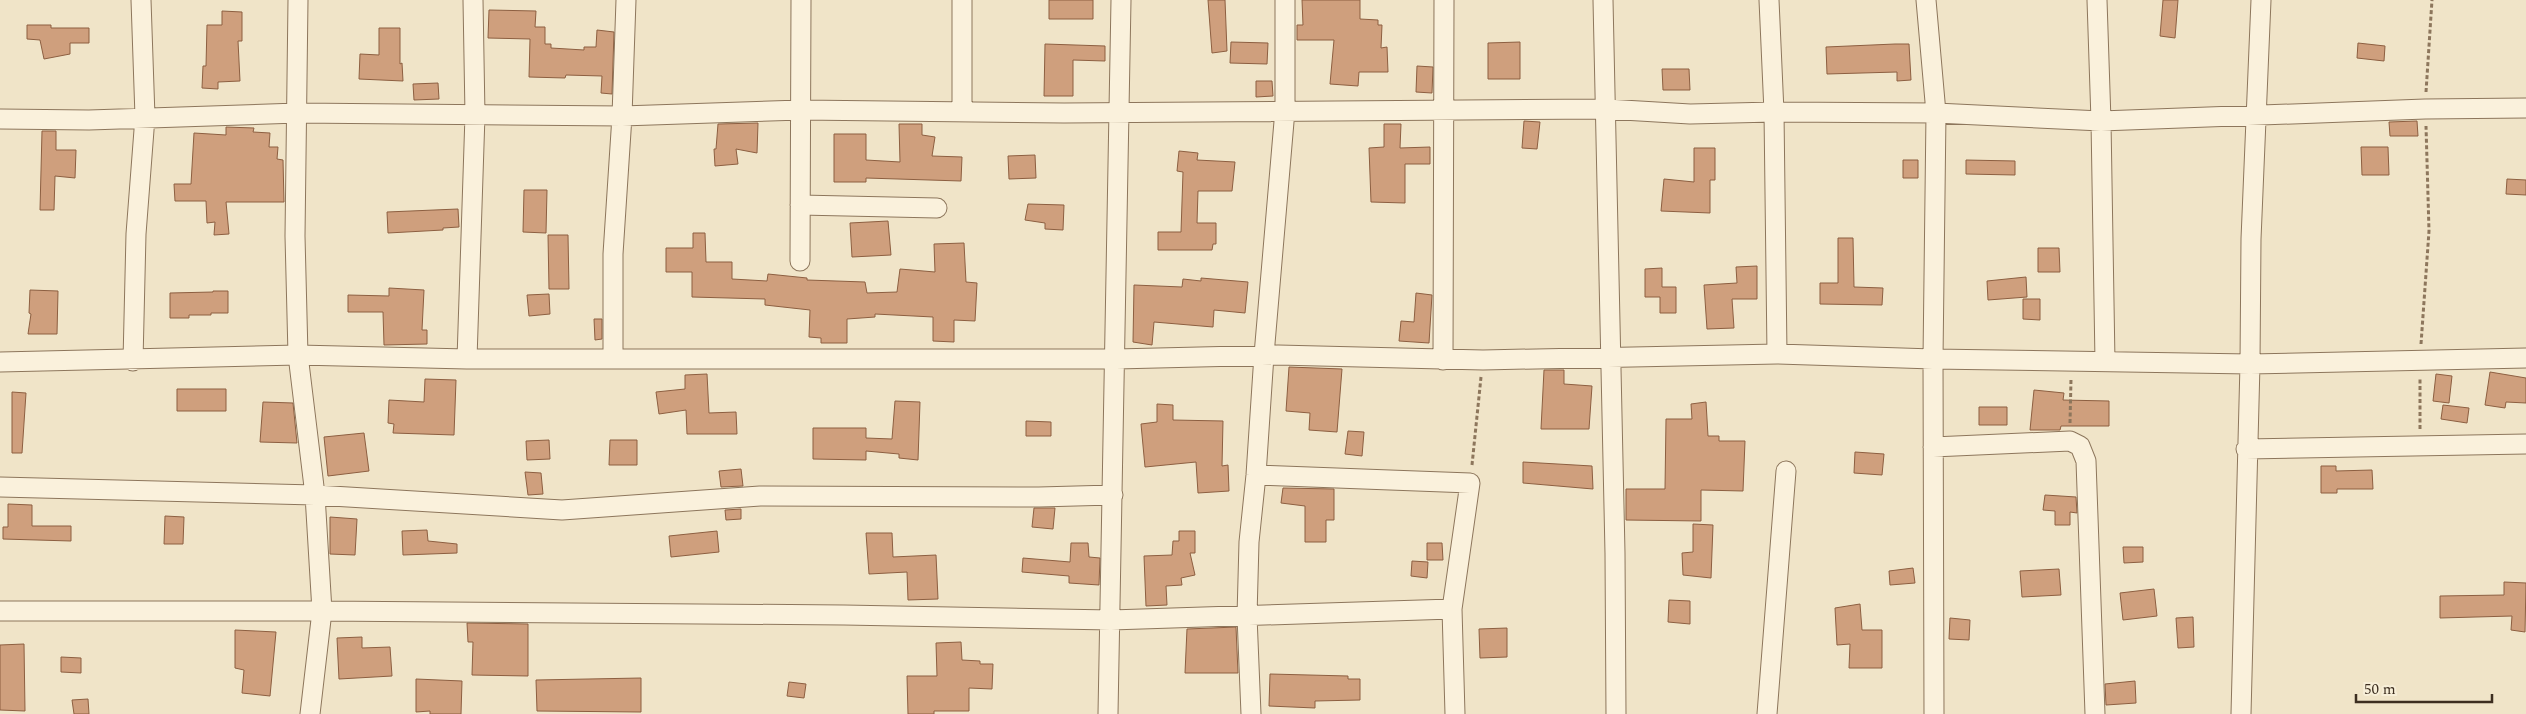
<svg xmlns="http://www.w3.org/2000/svg" width="2526" height="714" font-family="Spectral,serif">
  <rect width="100%" height="100%" fill="#f0e4c8"/>
  <path fill="#cf9f7d" stroke="#8d5f41" d="M1049 0H1093V19H1049Z
    M1208 0H1225L1227 51 1212 53Z
    M1302 0H1360V19L1378 20V25H1382L1381 48 1387 47 1388 72H1359L1358 86 1330 84 1334 40H1297V25H1303Z
    M2163 0H2178L2175 38 2160 36Z
    M489 10 536 11 535 27H545V44H551V48L584 50V47H596L597 30 614 32 612 94 601 93 602 76 566 75 565 78 529 77 530 39 488 38Z
    M222 11 242 12V41H238L240 81 218 82V89L202 88 203 66H206L207 25H222Z
    M27 25H51V28H89V43H70V54L44 59 40 40 27 39Z
    M379 28H400V64L402 63 403 81 359 79 360 54 379 55Z
    M1231 42 1268 43 1267 64 1230 63Z
    M1520 42V79H1488V43Z
    M2358 43 2385 46 2384 61 2357 58Z
    M1045 44 1105 46V61L1073 60V96H1044Z
    M1895 44H1909L1911 80 1897 81V72L1827 74 1826 47Z
    M1417 66 1433 67 1432 93 1416 92Z
    M1662 69H1689L1690 90H1663Z
    M1256 81H1272L1273 96 1256 97Z
    M438 83 439 99 414 100 413 84Z
    M1524 121 1540 122 1537 149 1522 148Z
    M2417 121 2418 136H2390L2389 122Z
    M758 123 757 153 736 149 738 164 715 166 714 149H716L718 124Z
    M899 124H922V135L935 137 932 156 962 157 961 181 866 178V182H834V134H866V160L900 162Z
    M1384 124H1401L1400 148 1430 147V164H1405V203L1371 202 1369 148 1384 147Z
    M226 127 254 128 253 132 270 133 269 147H278L277 159 283 160 284 202H226L229 234 214 235 215 222 207 223 206 201H175L174 184H191L194 133 226 135Z
    M42 131H56V150H76L75 178 55 176 54 210H40Z
    M2361 147H2388L2389 175H2362Z
    M1694 148H1715V180H1710V213L1661 211 1664 179 1694 182Z
    M1179 151 1198 153 1197 160 1235 162 1232 191H1198L1197 223H1216V244H1213L1212 250H1158V232H1181L1183 172 1177 171Z
    M1035 155 1036 178 1009 179 1008 156Z
    M1903 160H1918V178H1903Z
    M1966 160 2015 161V175L1966 174Z
    M2507 179 2526 180V195L2506 194Z
    M524 190H547L546 233 523 232Z
    M1028 204 1064 205 1063 230 1045 229V223L1025 220Z
    M458 209 459 227 443 228V230L388 233 387 212Z
    M888 221 891 255 852 257 850 223Z
    M693 233H705L706 262H732V279L767 281 768 274 807 278V280L865 282 867 293 897 292 900 269 935 272 934 244 964 243 966 282 977 283 975 321 954 320V342L933 341V317L875 314V317L847 319V343H821V338L809 337 810 310 765 305V299L692 297V272H666V248H693Z
    M548 235H568L569 289H549Z
    M1838 238H1853L1854 287 1883 288 1882 305 1820 304V283H1838Z
    M2038 248H2059L2060 272H2038Z
    M1757 266V299H1732L1734 328 1707 329 1704 285 1737 283 1736 267Z
    M1662 268V287H1676V313H1660V297H1645V269Z
    M2026 277 2027 297 1988 300 1987 281Z
    M1201 278 1248 282 1245 313 1214 310 1213 327 1154 322 1152 345 1133 342 1134 285 1182 287 1183 279 1201 281Z
    M389 288 424 290 422 330H427V344L384 345 383 312H348V295L389 296Z
    M30 290 58 291 57 334H28L31 314 29 313Z
    M213 291H228V313H211V315H189V318H170V293L213 292Z
    M1416 293 1432 295 1429 343 1399 341 1401 321 1414 322Z
    M549 294 550 314 529 316 527 295Z
    M2023 299H2040V320L2023 319Z
    M594 319H602V339L595 340Z
    M1289 367 1342 369 1337 432 1309 430 1310 413 1286 411Z
    M1544 370H1564V384L1592 386 1589 429H1541Z
    M2490 372 2526 378V403L2506 402 2505 408 2485 405Z
    M707 374 709 413 736 412 737 434H687L686 410 659 414 656 392 685 389V375Z
    M2436 374 2452 376 2449 403 2433 401Z
    M425 379 456 380 454 435 393 433 394 424 388 423 389 400 424 402Z
    M177 389H226V411H177Z
    M2034 390 2064 393 2063 400 2109 401V426H2061L2060 430H2030Z
    M12 392 26 393 22 453H12Z
    M895 401 920 402 918 460 899 458V454L866 451V460L813 459V428H866V438L892 439Z
    M263 402 293 403 297 443 260 442Z
    M1706 402 1708 436H1719V441H1745L1743 491 1701 490V521L1626 520V489H1665L1666 419H1692L1691 404Z
    M1157 404 1173 405V420L1223 421 1222 466 1228 465 1229 491 1198 493 1196 462 1145 467 1141 424 1157 422Z
    M2443 405 2469 408 2467 423 2441 419Z
    M1979 407H2007V425H1979Z
    M1026 421 1051 422V436H1026Z
    M1348 431 1364 432 1362 456 1345 454Z
    M364 433 369 471 328 476 324 437Z
    M549 440 550 459 527 460 526 441Z
    M610 440H637V465H609Z
    M1855 452 1884 454 1882 475 1854 473Z
    M1523 462 1592 466 1593 489 1523 483Z
    M2321 466H2336V471L2372 470 2373 489H2337V493H2321Z
    M741 469 743 486 721 487 719 471Z
    M525 472 541 473 543 494 528 495Z
    M1283 488 1334 489V520H1326V542H1305V506L1281 503Z
    M2045 495 2076 497 2077 513 2070 512V525H2055V511L2043 510Z
    M8 504 32 505V526H71V541L3 539V527H8Z
    M1034 508H1055L1053 529 1032 527Z
    M741 509V519L726 520 725 510Z
    M165 516 184 517 183 544H164Z
    M330 517 357 519 355 555 330 554Z
    M1693 524 1713 525 1711 578 1683 575 1682 553 1693 552Z
    M427 530 428 541 457 544V553L403 555 402 531Z
    M717 531 719 552 671 557 669 536Z
    M1179 531H1195V553H1190L1195 575 1181 578 1182 585 1166 586 1167 605 1146 606 1144 556 1172 555 1173 541H1179Z
    M866 533H892L893 557 936 555 938 599 908 600 907 572 869 574Z
    M1071 543H1088L1089 557 1100 558 1099 585 1069 583V576L1022 572 1023 558 1070 562Z
    M1427 543H1442L1443 560H1427Z
    M2123 547H2143V562L2124 563Z
    M1412 561 1428 562 1427 578 1411 576Z
    M1913 568 1915 583 1890 585 1889 571Z
    M2059 569 2061 595 2022 597 2020 571Z
    M2504 582 2526 583 2525 632 2511 630 2512 616 2440 618V596L2504 595Z
    M2154 589 2157 616 2123 620 2120 593Z
    M1669 600 1690 601V624L1668 622Z
    M1860 604 1862 630H1882V668H1849L1850 644 1837 645 1835 608Z
    M2193 617 2194 647 2178 648 2176 618Z
    M1950 618 1970 620 1969 640 1949 639Z
    M467 623 528 624V676L472 675 473 642H468Z
    M1236 627 1238 673H1185L1187 629Z
    M1507 628V657L1480 658 1479 629Z
    M235 630 276 632 270 696 242 693 244 670 235 668Z
    M362 637V648L390 647 392 676 339 679 337 638Z
    M961 642 962 660 980 661V664H993L992 689 969 688V711H934V714H908L907 676H937L936 643Z
    M24 644 25 711 0 710V645Z
    M61 657 81 658V673L61 672Z
    M1270 674 1348 676V679H1360V700L1315 701V708L1269 706Z
    M641 678V712L537 711 536 680Z
    M416 679 462 681 461 714H430V711L416 712Z
    M2135 681 2136 703 2106 705 2105 684Z
    M789 682 806 684 804 698 787 696Z
    M88 699 89 714H74L72 700Z"/>
  <g fill="none" stroke-linecap="round" stroke-linejoin="round">
    <g stroke="#8d765c" stroke-width="21">
      <path id="street" d="M298 0 295 236 298 355 315 495 322 611 310 714
        M962 0V111
        M1603 0 1615 553 1616 714
        M1769 0 1774 112 1777 354
        M1926 0 1936 113 1933 359 1934 714
        M2097 0 2101 121 2105 362
        M0 119 89 120 298 113 622 116 801 110 1064 113 1606 109 1690 114 1774 112 1936 113 2101 121 2425 109 2526 108
        M800 205 937 208
        M800 261 801 0
        M613 357V254L622 116 626 0
        M467 359 475 115 473 0
        M1443 360 1444 0
        M133 361 136 234 145 117 141 0
        M0 362 298 355 467 359H1116L1278 355 1483 360 1777 354 1933 359 2250 364 2526 358
        M1933 447 2070 441 2080 446 2086 461 2095 714
        M2246 449 2526 444
        M1256 475 1470 483 1452 609 1455 714
        M0 487 315 495 562 510 760 496 1039 497 1113 495
        M0 611H322L844 615 1111 620 1452 609
        M1108 714 1121 0
        M1251 714 1247 616 1249 542 1256 475 1264 355 1285 110V0
        M1767 714 1786 471
        M2241 714 2250 364 2251 239 2261 0"/>
    </g>
    <path stroke="#8d765c" stroke-width="3" stroke-dasharray="4 2.5" stroke-linecap="butt" d="M2426 92 2432 0
      M2421 344 2429 231 2426 126
      M2070 423 2071 379
      M2420 429V378
      M1472 465 1481 377"/>
    <use href="#street" stroke="#faf1dc" stroke-width="19"/>
  </g>
  <path d="M2356 694v8h136v-8" fill="none" stroke="#3d2e20" stroke-width="2.5"/>
  <text x="2364" y="694" font-size="15" fill="#3d2e20" stroke="#f7eed8" stroke-width="4" paint-order="stroke">50 m</text>
</svg>
